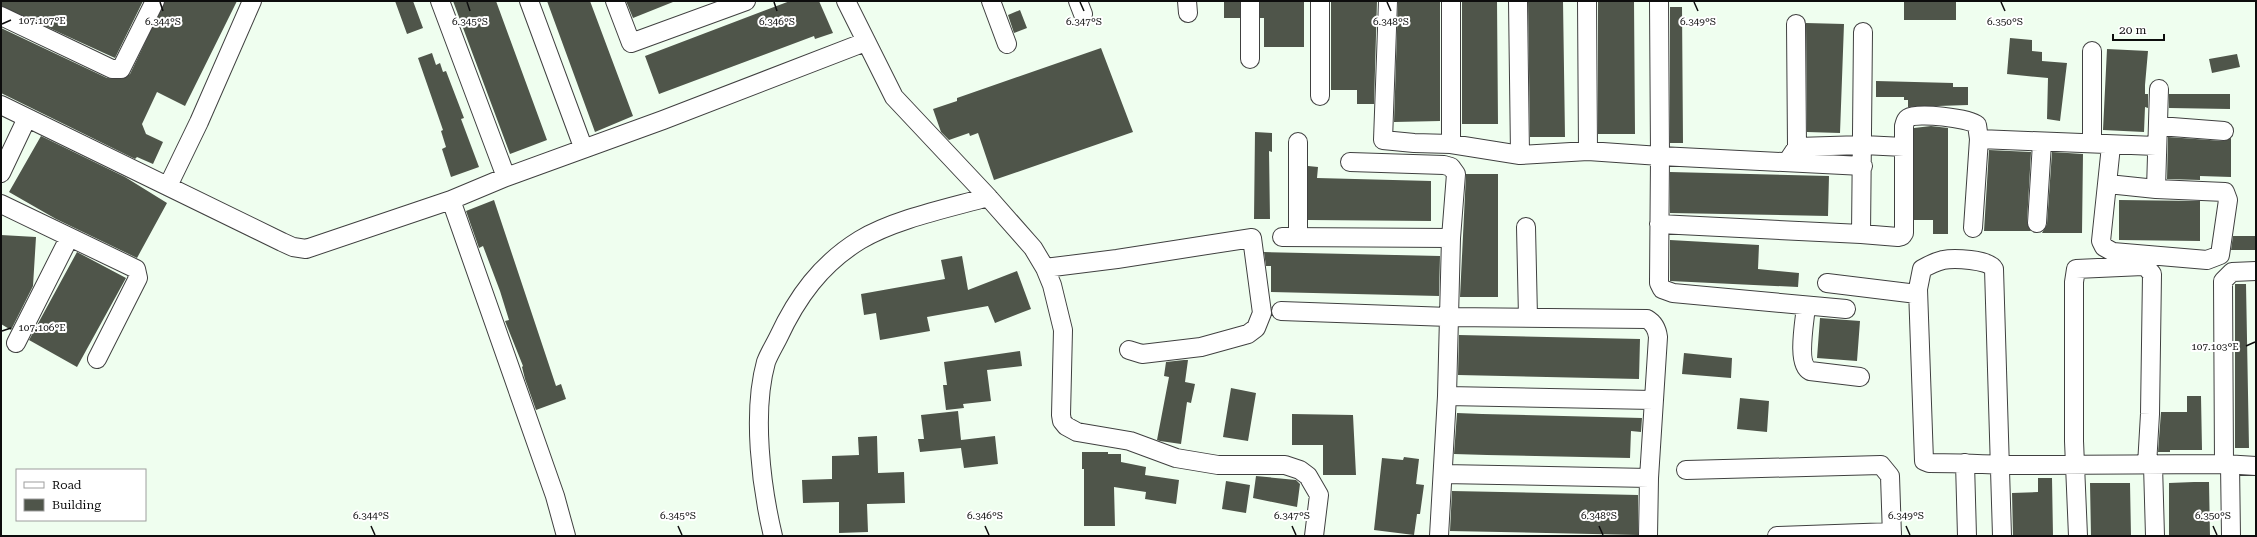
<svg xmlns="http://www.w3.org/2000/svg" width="2257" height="537" font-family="'Roboto Serif',serif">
  <rect width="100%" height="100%" fill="#effeef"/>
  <path fill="#4f554a" d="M1 1H143L115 58 1 6Z
    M165 1H237L185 106 157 92 142 124 146 134 163 142 153 164 137 157 135 159 1 93V28L107 78 121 79 130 74Z
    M395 1H413L423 28 407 34Z
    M453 1H496L547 140 510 154Z
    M547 1H590L633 116 595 132Z
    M626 1H673V2L633 18Z
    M790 1H819L833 33 815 39 814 36 659 94 645 56Z
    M1224 1H1240V18H1224Z
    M1260 1H1304V47H1264V18H1260Z
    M1331 1H1377L1374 104H1357V90H1331Z
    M1398 1H1440V121L1394 122Z
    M1497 1 1498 124H1462V2Z
    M1528 1H1563L1565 137H1530Z
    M1598 1H1634L1635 134H1598Z
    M1904 1H1956V20H1904Z
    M1670 7H1682L1683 143H1670Z
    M1020 10 1027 28 1014 33 1008 15Z
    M1806 23 1844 24 1840 133 1807 132Z
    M2010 38 2032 40V51L2042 52V61L2067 63 2060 121 2047 119 2048 78 2007 74Z
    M1101 48 1133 132 994 180 978 133 970 136 969 133 949 140 941 132 933 109 957 101V98Z
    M2107 49 2148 51 2145 85V94H2148V108L2145 107 2144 132 2103 130Z
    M432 53 436 65 440 63 443 72 446 71 464 118 461 119 479 167 451 177 442 149 446 147 441 131 443 130 418 58Z
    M2237 54 2240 67 2212 73 2209 59Z
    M1876 81 1953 83V87H1968V105L1908 107V100H1904V97H1876Z
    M2169 94H2230V109L2169 108Z
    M1931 126 1948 128V234H1933V220H1914V128Z
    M1255 132 1272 133V152L1269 151 1270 219H1254Z
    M41 136 125 177 167 203 137 258 56 219 9 192Z
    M2168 137 2223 141 2231 138V177L2200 176V180L2167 179Z
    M1989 150 2031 152 2027 222 2031 231H1984Z
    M2052 152 2083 154 2082 233H2042L2047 224Z
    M1308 166 1318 167 1317 178 1431 181V221L1308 220Z
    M1670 172 1829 176 1828 216 1670 213Z
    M1466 174H1498V297H1460Z
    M494 200 556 386 561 384 566 399 536 410 525 379 522 367 523 366 505 321 509 320 500 291 483 246 479 248 466 211Z
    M2119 200 2200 201V241L2119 240Z
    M1 235 36 237 33 286 11 330 1 324Z
    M2233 236H2256V250H2231Z
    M1670 240 1759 245 1758 269 1799 273 1798 287 1670 281Z
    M77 252 126 278 77 367 29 340Z
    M1264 252 1440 256 1439 296 1271 292V266H1266Z
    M962 256 968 290 1017 271 1031 309 995 323 988 306 927 317 930 331 880 340 876 313 864 315 861 294 945 279 941 260Z
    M2235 284H2246L2249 448H2235Z
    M1820 318 1860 321 1857 361 1817 358Z
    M1459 335 1640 339 1639 379 1458 375Z
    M1020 351 1022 366 987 370 991 401 963 404 964 408 946 410 943 385H947L944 362Z
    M1684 353 1732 358 1731 378 1682 374Z
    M1184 360H1188L1185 382 1195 384 1191 403 1187 402 1181 444 1160 441 1157 440 1169 377 1164 376 1166 362Z
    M1231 388 1256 393 1248 441 1223 437Z
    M2187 396H2201L2202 450H2170V452H2158L2161 412H2187Z
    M1740 398 1769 401 1767 432 1737 429Z
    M958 411 961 440 995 436 998 464 964 468 961 448 920 452 918 439H924L921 415Z
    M1457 413 1482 414 1642 418 1641 432 1631 431 1630 458 1487 455 1454 454Z
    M1292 414 1353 415 1356 475H1323V445H1292Z
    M877 436 878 473 904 472 905 503 867 504 868 532 839 533V502L803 503 802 480 832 479V456L859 455 858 437Z
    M1082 452H1108V454H1121V462L1146 467 1145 475 1179 480 1176 504 1145 499 1146 492 1114 487 1115 526H1084V469H1082Z
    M1404 457 1419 459 1416 484 1424 485 1420 514H1417L1414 535 1374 530 1382 458 1403 460Z
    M1256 476 1296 480 1300 484 1297 507 1253 498Z
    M2038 478H2052L2053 536H2013L2012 493 2038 492Z
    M1226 481 1250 485 1246 513 1222 509Z
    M2194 482H2209L2210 536H2169V483Z
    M2090 483H2130L2131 536H2091Z
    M1452 491 1638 495V535L1450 531Z"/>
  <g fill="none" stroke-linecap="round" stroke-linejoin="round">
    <g stroke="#404040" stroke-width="20">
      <path id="street" d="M440 1 506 177
        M529 1 583 147
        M615 1 631 43 746 1
        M846 1 894 97 988 197 1033 248 1045 268 1052 285 1063 330 1061 415 1062 421 1066 426 1077 432 1130 441 1176 458 1218 465H1285L1300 470 1308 476 1319 495 1314 536
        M991 1 1007 44
        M1078 1 1083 14
        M1187 1 1188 13
        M1320 1V96
        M1388 1 1383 140 1414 143 1451 144 1520 155 1588 151 1660 156 1659 283 1662 289 1673 293 1846 309
        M1451 1V144
        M1518 1 1520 155
        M1587 1 1588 151
        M1659 1 1660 156 1863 166
        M1 16 112 69H121L155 1
        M1796 24 1797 147
        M1250 59V1
        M1 105 282 242 293 247 306 249 451 200 506 177 663 120 860 44
        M2159 126 2224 131
        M2092 142V51
        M1350 162 1444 165 1451 167 1456 174 1451 238 1447 396 1439 536
        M1787 162 1797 147 1863 145 1904 147
        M1 173 27 118
        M2108 184 2156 189 2225 192 2228 200 2220 255 2207 260 2113 252 2104 247 2101 241 2111 146
        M168 186 199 122 252 1
        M2156 189 2159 89
        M451 200 555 496 566 536
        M1 204 136 269 138 278 97 359
        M2037 223 2042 143
        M1659 224 1861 234 1863 32
        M1526 227 1528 317
        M1973 228 1979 139
        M1861 234 1898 237 1902 236 1904 233V126C1905 123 1905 120 1908 118 1917 112 1969 118 1977 125L1979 139 2156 146
        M1298 236V142
        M1282 237 1451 238
        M1045 268 1117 259 1252 238 1262 313 1256 328 1248 334 1201 347 1142 354 1129 350
        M1827 283 1917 294
        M1806 306C1805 320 1796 364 1810 371L1860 377
        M1281 311 1449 317 1647 319C1654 323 1657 329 1658 337L1649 478 1648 536
        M16 343 69 238
        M1447 396 1653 400
        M1965 463 1967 536
        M2224 464 2223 281 2232 272 2256 271
        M2230 464 2231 536
        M2153 465 2155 536
        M1686 470 1881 465 1890 476 1892 536
        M1443 474 1649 478
        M773 536C761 486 752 412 766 362 769 354 774 346 778 338 797 297 821 264 860 240 895 219 949 208 988 197
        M1777 536 1892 532
        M2002 536 1994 269C1989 259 1953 258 1943 260 1935 262 1929 265 1922 269L1918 289 1924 461 1929 463C1955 463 1981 464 2007 465L2224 464 2256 466
        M2078 536 2074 441V282L2076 269 2143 266 2147 268 2152 274 2150 414 2147 465"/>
    </g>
    <use href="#street" stroke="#fff" stroke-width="18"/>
  </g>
  <path fill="none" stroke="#0d0d0d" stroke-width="1.5" d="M160 2 163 11M467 2 470 11M774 2 777 11M1080 2 1084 11M1387 2 1391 11M1694 2 1698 11M2001 2 2005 11M2 24 11 20M2 331 11 328M2246 346 2255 342M371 526 375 535M678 526 682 535M985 526 989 535M1292 526 1296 535M1599 526 1603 535M1906 526 1910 535M2213 526 2217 535"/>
  <g font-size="10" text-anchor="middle" fill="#0d0d0d" stroke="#fff" stroke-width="4" stroke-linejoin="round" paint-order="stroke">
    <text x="42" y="24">107.107°E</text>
    <text x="163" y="25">6.344°S</text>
    <text x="470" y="25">6.345°S</text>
    <text x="777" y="25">6.346°S</text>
    <text x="1084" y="25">6.347°S</text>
    <text x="1391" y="25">6.348°S</text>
    <text x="1698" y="25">6.349°S</text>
    <text x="2005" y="25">6.350°S</text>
    <text x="42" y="331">107.106°E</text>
    <text x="2215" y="350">107.103°E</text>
    <text x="371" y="519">6.344°S</text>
    <text x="678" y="519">6.345°S</text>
    <text x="985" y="519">6.346°S</text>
    <text x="1292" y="519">6.347°S</text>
    <text x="1599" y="519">6.348°S</text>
    <text x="1906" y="519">6.349°S</text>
    <text x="2213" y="519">6.350°S</text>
  </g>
  <rect width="2257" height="537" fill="none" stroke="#0d0d0d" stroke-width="4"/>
  <rect x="16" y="469" width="130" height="52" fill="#ffffff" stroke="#9e9e9e"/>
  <rect x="24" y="482" width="20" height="6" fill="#ffffff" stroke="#9e9e9e"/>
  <text x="52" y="489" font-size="12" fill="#0d0d0d">Road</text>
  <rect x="24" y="499" width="20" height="12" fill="#4f554a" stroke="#9e9e9e"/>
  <text x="52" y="509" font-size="12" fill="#0d0d0d">Building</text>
  <path d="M2113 34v6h51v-6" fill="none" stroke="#0d0d0d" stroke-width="2"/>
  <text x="2119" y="34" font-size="12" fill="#0d0d0d" stroke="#ffffff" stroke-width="3" paint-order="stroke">20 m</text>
</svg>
